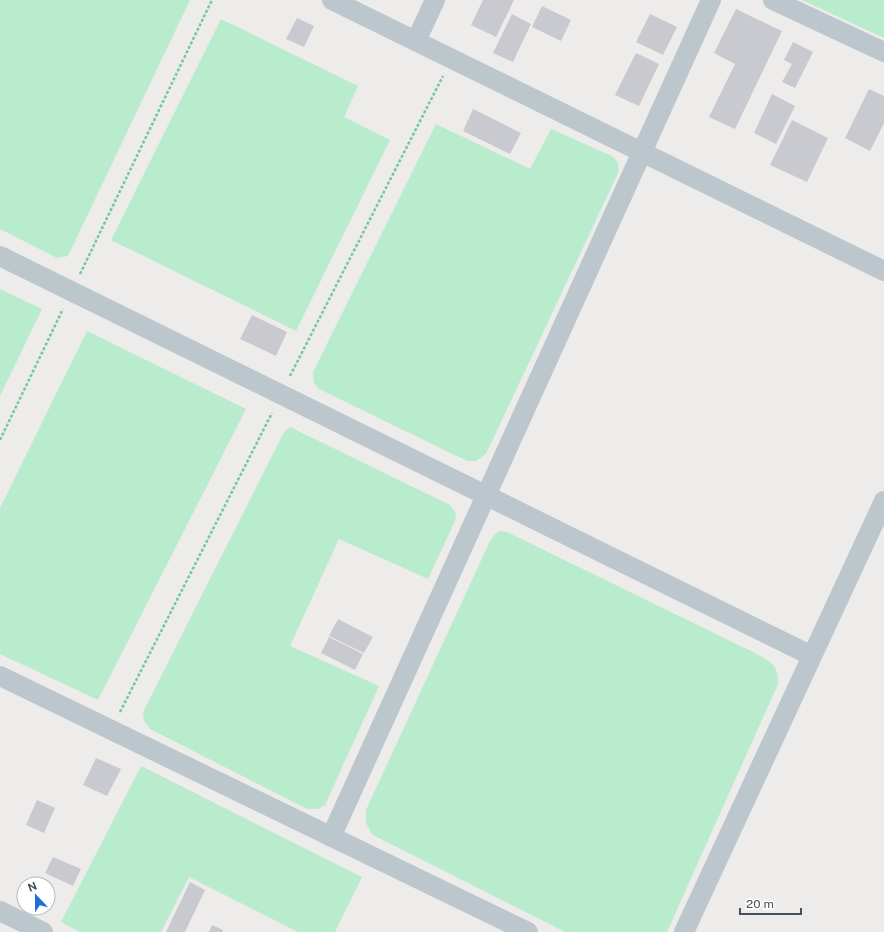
<svg xmlns="http://www.w3.org/2000/svg" width="884" height="932" font-family="'Public Sans',sans-serif">
  <rect width="100%" height="100%" fill="#eeebeb"/>
  <path fill="#b9eccd" d="M0 0H190L68 256 57 258 0 229Z
    M802 0H884V38Z
    M221 19 358 86 344 117 390 140 296 331 111 240Z
    M436 124 530 169 551 129 612 156 618 163 619 171 486 454 476 461H467L319 389 314 383 313 372Z
    M0 289 42 309 0 396Z
    M87 331 246 409 98 700 0 654V508Z
    M290 427 450 505 456 514 455 521 428 579 339 539 290 646 379 686 325 805 318 809H307L150 729 144 721 143 712 284 432Z
    M499 531 507 532 757 654C774 664 778 665 778 684L667 932H565L373 835C366 825 365 823 366 810L490 541 495 534Z
    M141 766 362 877 335 932H298L189 877 161 932H80L61 922Z"/>
  <path fill="#c8cad0" d="M483 0H514L496 37 471 25Z
    M542 6 571 20 561 41 532 27Z
    M736 9 782 31 735 129 709 117 735 64 714 53Z
    M512 14 531 24 513 62 493 53Z
    M650 14 677 27 663 55 636 42Z
    M297 18 314 26 304 47 286 39Z
    M793 42 813 52 795 88 782 82 792 64 784 60Z
    M636 53 659 64 639 106 615 95Z
    M869 89 884 96V123L870 151 845 138Z
    M772 94 795 106 776 144 754 133Z
    M473 109 521 133 510 154 463 131Z
    M792 120 828 138 807 182 770 165Z
    M252 315 287 332 276 356 240 339Z
    M338 619 373 637 364 653 329 636Z
    M329 637 363 654 355 670 321 653Z
    M96 758 121 769 107 796 83 785Z
    M37 800 55 808 44 833 26 825Z
    M53 857 81 869 73 886 45 873Z
    M190 882 205 890 185 932H166Z
    M212 925 223 930 222 932H209Z"/>
  <g fill="none" stroke-linecap="round" stroke-linejoin="round">
    <path stroke="#73c89e" stroke-width="2.5" stroke-dasharray="3 2" stroke-linecap="butt" d="M80 274 212 0
      M290 376 443 76
      M0 440 63 309
      M120 712 272 413"/>
    <path stroke="#bcc6cd" stroke-width="20" d="M332 0 884 271
      M773 0 884 52
      M416 41 435 0
      M0 256 812 656
      M0 676 528 932
      M331 837 711 0
      M0 911 43 932
      M684 932 884 501"/>
  </g>
  <g transform="translate(36 896) rotate(338)"><circle r="19" fill="#ffffff" stroke="#b4b9bc"/>
  <path d="M0-3L7 15L0 10L-7 15Z" fill="#1f6fd4"/>
  <text y="-6" font-size="11" font-weight="bold" text-anchor="middle" fill="#444f58">N</text>
  </g>
  <path d="M740 908v6h61v-6" fill="none" stroke="#444f58" stroke-width="2"/>
  <text x="746" y="908" font-size="12" fill="#444f58" stroke="#ffffff" stroke-width="3" paint-order="stroke">20 m</text>
</svg>
